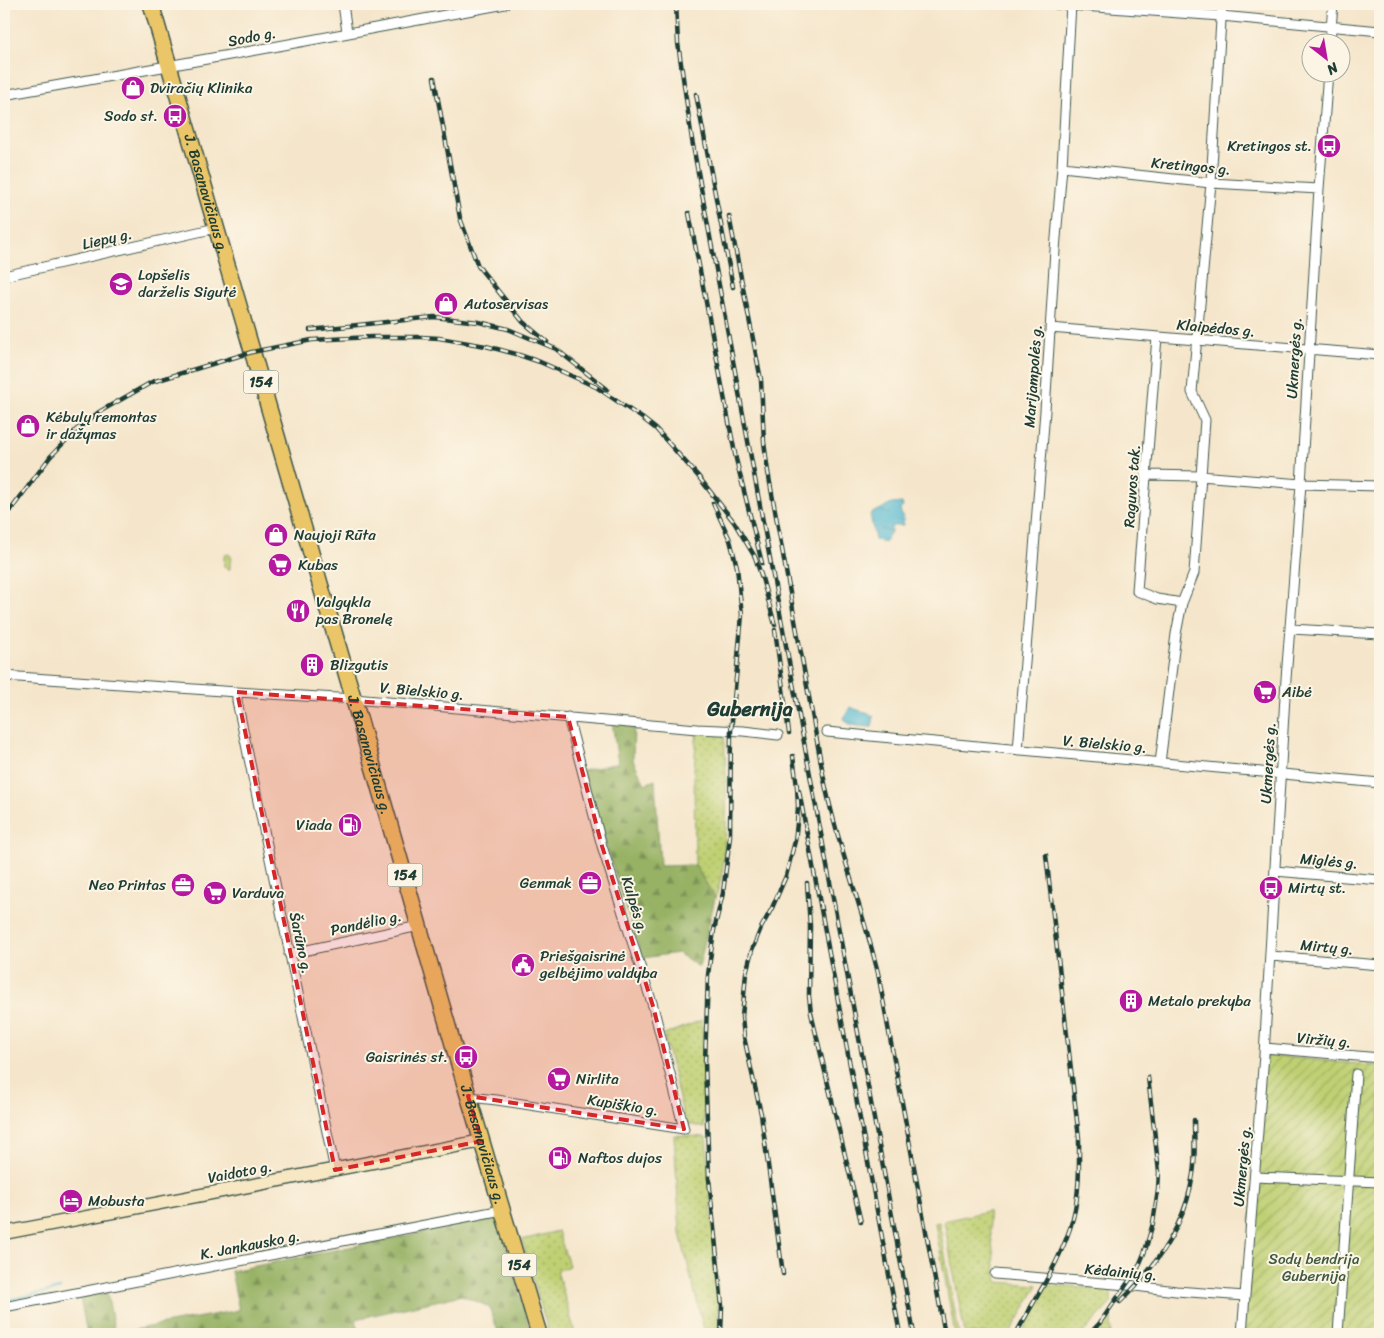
<svg xmlns="http://www.w3.org/2000/svg" width="1384" height="1338" font-family="Sriracha,sans-serif">
  <defs>
    <pattern id="grass-dots" width="8" height="8" patternUnits="userSpaceOnUse" patternTransform="scale(1.25)"><rect width="8" height="8" fill="#bfd073"/><path d="M2 2h.1M6 6h.1" fill="none" stroke="#9baa5f" stroke-width="1.8" stroke-linecap="round"/></pattern>
    <pattern id="forest-firs" width="22" height="20" patternUnits="userSpaceOnUse" patternTransform="scale(1.25)"><rect width="22" height="20" fill="#97b265"/><path d="M5 1l3.5 6h-7zM16 11l3.5 6h-7z" fill="#7b9254"/></pattern>
    <pattern id="garden-furrows" width="10" height="10" patternUnits="userSpaceOnUse" patternTransform="scale(1.25)"><rect width="10" height="10" fill="#bfd073"/><path d="M-1 1l2-2M0 10L10 0M9 11l2-2" fill="none" stroke="#9baa5f"/></pattern>
    <pattern id="water-ripples" width="26" height="14" patternUnits="userSpaceOnUse" patternTransform="scale(1.25)"><rect width="26" height="14" fill="#54b9d2"/><path d="M2 4q2-2 4 0t4 0M15 11q2-2 4 0t4 0" fill="none" stroke="#4598ab"/></pattern>
  </defs>
  <rect width="100%" height="100%" fill="#fcf5e5"/>
  <filter id="ink" filterUnits="userSpaceOnUse"><feTurbulence type="fractalNoise" baseFrequency=".02" numOctaves="2"/><feDisplacementMap in="SourceGraphic" scale="10" xChannelSelector="R" yChannelSelector="G"/><feConvolveMatrix kernelMatrix="1 2 1 2 8 2 1 2 1" color-interpolation-filters="sRGB"/></filter>
  <filter id="wash" filterUnits="userSpaceOnUse"><feTurbulence type="fractalNoise" baseFrequency=".0096" numOctaves="4" result="noise"/><feDisplacementMap in="SourceGraphic" scale="20" xChannelSelector="R" yChannelSelector="G"/><feGaussianBlur stdDeviation="1.12" result="paint"/><feColorMatrix in="noise" values="0 0 0 0 0 0 0 0 0 0 0 0 0 0 0 0 0 1.4 0 .05"/><feComposite in="paint" operator="in"/></filter>
  <g filter="url(#wash)">
    <rect width="100%" height="100%" fill="#f5e6cb"/>
    <path fill="url(#grass-dots)" stroke="#6f8654" d="M229 554 231 556 232 560 230 561V569H226L224 567V555Z
      M697 729 724 730C726 772 728 815 724 857 722 872 721 884 715 898L695 865 694 769Z
      M702 1020 704 1128 685 1123 664 1035Z
      M674 1135 706 1137 718 1297V1334H705L680 1233Z
      M988 1211 997 1282 1038 1285 1010 1334H965L944 1221Z
      M939 1222 959 1334H955L935 1223Z
      M558 1231 569 1266 557 1271 574 1329 572 1334H549L522 1240Z
      M1048 1285 1111 1289V1303L1082 1334H1021Z
      M1111 1318V1334H1095Z"/>
    <path fill="url(#forest-firs)" stroke="#5b784c" d="M612 721 634 723 633 760 645 784 655 780 660 866 695 865 715 898 699 967 678 953 642 958 582 771 618 763Z
      M498 1217 531 1334H499L489 1307 462 1295 356 1319 359 1334H118L137 1329 239 1310 231 1271Z
      M107 1292 115 1334H87L80 1297Z"/>
    <path fill="url(#garden-furrows)" stroke="#6f8654" d="M1264 1055 1380 1066V1334H1242Z"/>
    <path fill="url(#water-ripples)" stroke="#3a7b83" d="M902 503 903 507 900 509C901 516 906 519 902 526L897 525 891 527V532L884 542 875 540 870 514 892 504Z
      M850 707 874 716 872 727C862 726 848 728 844 718Z"/>
    <g fill="none" stroke-linecap="round" stroke-linejoin="round">
      <path stroke="#54b9d2" stroke-width="2.5" d="M4 1301 60 1289"/>
    </g>
  </g>
  <g filter="url(#ink)">
    <g fill="none" stroke-linecap="round" stroke-linejoin="round">
      <g stroke="#3f564b" stroke-width="11">
        <path id="street" d="M343 4 347 32
          M1055 4 1221 16 1380 31
          M1330 42 1333 4
          M4 95 235 54 505 4
          M1062 167 1211 183 1319 189
          M4 276 216 228
          M1050 328 1380 355
          M1157 337 1137 591 1157 599 1182 603
          M1146 475 1200 476 1301 484 1380 486
          M1291 629 1380 634
          M4 676 237 692 354 699 697 729 743 731 778 735
          M237 692V701L335 1170
          M827 732 1380 783
          M1018 750 1045 411 1055 250 1062 167 1071 4
          M1160 763 1176 634 1182 603 1194 573 1205 420 1192 392 1211 183 1222 4
          M1275 871 1380 880
          M289 954 419 926
          M1271 956 1380 965
          M1265 1048 1380 1058
          M469 1097 497 1100 684 1129 653 1006 636 954 602 846 568 717
          M1255 1177 1380 1182
          M995 1274 1127 1285 1176 1291 1245 1296
          M4 1307 502 1210
          M1242 1334 1264 1055 1286 679 1301 484 1319 189 1328 72
          M1338 1334 1356 1074"/>
      </g>
      <g stroke="#3f564b" stroke-width="15">
        <path id="secondary" d="M4 1233 482 1141"/>
      </g>
      <g stroke="#3f564b" stroke-width="18">
        <g id="primary">
          <path id="s1" d="M151 4 360 721 455 1051 539 1334"/>
        </g>
      </g>
      <use href="#street" stroke="#fff" stroke-width="9"/>
      <use href="#secondary" stroke="#f7e8c3" stroke-width="12"/>
      <use href="#primary" stroke="#ebc669" stroke-width="15"/>
      <g stroke="#1f3d34" stroke-width="4.5">
        <path id="rail" d="M676 4 678 43 692 140 914 1334
          M434 78 460 218 478 266 523 322 547 342
          M696 94 733 287
          M689 213 736 459 762 563
          M729 216 761 380 764 442 768 472 823 774C836 842 862 906 878 973L945 1334
          M310 330 434 317 479 322 508 329 556 349 607 389
          M713 503 730 540 737 567 742 615 731 731 730 836 723 893 714 930 708 975 705 1062 709 1179 722 1306 721 1334
          M4 519 50 457 76 430 99 412 152 382 252 352 312 340 372 337H421L439 338 486 346 516 354 540 362 563 372 596 387 642 418 656 429 698 476 734 522 755 557 762 578 775 625
          M775 630 789 733
          M799 791 900 1334
          M807 883 810 926 809 996 811 1013 861 1222
          M783 1274 761 1114 744 1037 742 1017 746 973 752 950 761 928 772 908 786 876 795 841 797 823 798 806 797 787 793 756
          M1120 1302C1156 1267 1186 1225 1193 1174 1196 1157 1194 1138 1194 1120
          M1016 1334C1036 1296 1062 1260 1073 1218 1080 1191 1079 1165 1079 1138L1046 855
          M1089 1334 1099 1324 1138 1268 1145 1251 1153 1223 1158 1190 1159 1172 1148 1077"/>
      </g>
      <use href="#rail" stroke="#fcf5e5" stroke-width="2.5" stroke-dasharray="8" stroke-linecap="butt"/>
    </g>
  </g>
  <path fill="#d62828" fill-opacity="0.2" stroke="#d62828" stroke-width="4" stroke-dasharray="10 6" stroke-linejoin="round" d="M237 692 568 717 602 846 653 1006 684 1129 468 1096 482 1141 335 1170Z"/>
  <defs>
    <g id="shop-disc" transform="scale(1.25)"><circle r="9.5" fill="#b5179e" stroke="#fcf5e5"/><path d="M-5-2.5h2.3a2.7 3.5 0 0 1 5.4 0H5L5.5 6h-11ZM-1.5-2.5h3a1.5 2.3 0 0 0-3 0Z" fill="#fff"/></g>
    <g id="bus-disc" transform="scale(1.25)"><circle r="9.5" fill="#b5179e" stroke="#fcf5e5"/><path d="M-5-6H5V4H4V6H2V4H-2V6H-4V4H-5ZM-3.5-4V0h7V-4ZM-3.5 1.2v1.5H-2V1.2ZM2 1.2v1.5H3.5V1.2Z" fill="#fff"/></g>
    <g id="school-disc" transform="scale(1.25)"><circle r="9.5" fill="#b5179e" stroke="#fcf5e5"/><path d="M0-5L7-2L0 1L-7-2ZM-4 1L0 2.5L4 1V4Q0 6-4 4Z" fill="#fff"/></g>
    <g id="supermarket-disc" transform="scale(1.25)"><circle r="9.5" fill="#b5179e" stroke="#fcf5e5"/><path d="M-6-5.5h2.5l.6 2H6L4.5 2H-2.5L-4.4-4H-6ZM-1.5 3.2a1.3 1.3 0 1 0 .1 0ZM3 3.2a1.3 1.3 0 1 0 .1 0Z" fill="#fff"/></g>
    <g id="restaurant-disc" transform="scale(1.25)"><circle r="9.5" fill="#b5179e" stroke="#fcf5e5"/><path d="M-5-6h1v4h1v-4h1v4h1v-4h1v5L-1.5 .5V6h-2V.5L-5-1ZM5-6V6H3V1.5H1.5Q1.5-4 5-6Z" fill="#fff"/></g>
    <g id="building-disc" transform="scale(1.25)"><circle r="9.5" fill="#b5179e" stroke="#fcf5e5"/><path d="M-4-6H4V6H1V3H-1V6H-4ZM-2.5-4.3h1.7v1.8h-1.7ZM.8-4.3h1.7v1.8H.8ZM-2.5-1h1.7V.8h-1.7ZM.8-1h1.7V.8H.8Z" fill="#fff"/></g>
    <g id="fuel-disc" transform="scale(1.25)"><circle r="9.5" fill="#b5179e" stroke="#fcf5e5"/><path d="M-5.5-6h7V0h2V4h1.3V-2.5L3-4.5l.8-.8L6-3V5H2.5V1h-1V6h-7ZM-4.2-4.7v3.2H.2V-4.7Z" fill="#fff"/></g>
    <g id="office-disc" transform="scale(1.25)"><circle r="9.5" fill="#b5179e" stroke="#fcf5e5"/><path d="M-6-3h4V-5.5h4V-3h4V5H-6ZM-1-4.5V-3h2v-1.5ZM-6 0V1H6V0Z" fill="#fff"/></g>
    <g id="civic-disc" transform="scale(1.25)"><circle r="9.5" fill="#b5179e" stroke="#fcf5e5"/><path d="M-.6-6.5H3V-4.5H.6V-3L4-1V1h2V6H-6V1h2V-1L-.6-3ZM-1.2 2.5V6h2.4V2.5Z" fill="#fff"/></g>
    <g id="hotel-disc" transform="scale(1.25)"><circle r="9.5" fill="#b5179e" stroke="#fcf5e5"/><path d="M-6-4.5h1.5V1H6V5H4.5V3h-9V5H-6ZM-4 0a1.8 1.8 0 1 1 3.6 0ZM.5 0V-2.5h3Q6-2.5 6 0Z" fill="#fff"/></g>
  </defs>
  <g fill-rule="evenodd">
    <use href="#shop-disc" x="133" y="88"/>
    <use href="#bus-disc" x="175" y="116"/>
    <use href="#bus-disc" x="1329" y="146"/>
    <use href="#school-disc" x="121" y="284"/>
    <use href="#shop-disc" x="446" y="304"/>
    <use href="#shop-disc" x="28" y="426"/>
    <use href="#shop-disc" x="276" y="535"/>
    <use href="#supermarket-disc" x="280" y="565"/>
    <use href="#restaurant-disc" x="298" y="611"/>
    <use href="#building-disc" x="312" y="665"/>
    <use href="#supermarket-disc" x="1265" y="692"/>
    <use href="#fuel-disc" x="350" y="825"/>
    <use href="#office-disc" x="590" y="883"/>
    <use href="#office-disc" x="183" y="885"/>
    <use href="#bus-disc" x="1271" y="888"/>
    <use href="#supermarket-disc" x="215" y="893"/>
    <use href="#civic-disc" x="523" y="965"/>
    <use href="#building-disc" x="1131" y="1001"/>
    <use href="#bus-disc" x="466" y="1057"/>
    <use href="#supermarket-disc" x="559" y="1079"/>
    <use href="#fuel-disc" x="560" y="1158"/>
    <use href="#hotel-disc" x="71" y="1201"/>
  </g>
  <g text-anchor="middle" stroke-width="4" stroke-linejoin="round" paint-order="stroke">
    <g fill="#fcf5e5" stroke="#617469" stroke-width="1">
      <rect x="243.5" y="370.5" width="35" height="23" rx="4"/>
      <rect x="387.5" y="863.5" width="35" height="23" rx="4"/>
      <rect x="501.5" y="1253.5" width="35" height="23" rx="4"/>
    </g>
    <g font-size="14" font-weight="bold" fill="#1f3d34">
      <text x="261" y="387">154</text>
      <text x="405" y="880">154</text>
      <text x="519" y="1270">154</text>
    </g>
    <g font-size="15" fill="#1f3d34" stroke="#fcf5e5">
      <text transform="translate(252 37) rotate(-11)" y="5">Sodo g.</text>
      <text transform="translate(1191 166) rotate(5)" y="5">Kretingos g.</text>
      <text dy="5" stroke="none"><textPath href="#s1" startOffset="198">J. Basanavičiaus g.</textPath></text>
      <text transform="translate(107 239) rotate(-13)" y="5">Liepų g.</text>
      <text transform="translate(1216 328) rotate(5)" y="5">Klaipėdos g.</text>
      <text transform="translate(1294 358) rotate(-87)" y="5">Ukmergės g.</text>
      <text transform="translate(1033 376) rotate(-86)" y="5">Marijampolės g.</text>
      <text transform="translate(1132 486) rotate(-86)" y="5">Raguvos tak.</text>
      <text transform="translate(422 691) rotate(5)" y="5">V. Bielskio g.</text>
      <text transform="translate(1105 744) rotate(5)" y="5">V. Bielskio g.</text>
      <text dy="5" stroke="none"><textPath href="#s1" startOffset="782">J. Basanavičiaus g.</textPath></text>
      <text transform="translate(1268 763) rotate(-87)" y="5">Ukmergės g.</text>
      <text transform="translate(1329 861) rotate(5)" y="5">Miglės g.</text>
      <text transform="translate(635 905) rotate(73)" y="5">Kulpės g.</text>
      <text transform="translate(366 923) rotate(-12)" y="5">Pandėlio g.</text>
      <text transform="translate(301 943) rotate(78)" y="5">Šarūno g.</text>
      <text transform="translate(1327 947) rotate(5)" y="5">Mirtų g.</text>
      <text transform="translate(1324 1040) rotate(5)" y="5">Viržių g.</text>
      <text transform="translate(623 1105) rotate(9)" y="5">Kupiškio g.</text>
      <text dy="5" stroke="none"><textPath href="#s1" startOffset="1188">J. Basanavičiaus g.</textPath></text>
      <text transform="translate(1242 1166) rotate(-85)" y="5">Ukmergės g.</text>
      <text transform="translate(240 1172) rotate(-11)" y="5">Vaidoto g.</text>
      <text transform="translate(250 1245) rotate(-11)" y="5">K. Jankausko g.</text>
      <text transform="translate(1121 1272) rotate(5)" y="5">Kėdainių g.</text>
    </g>
    <g font-size="15" fill="#1f3d34" stroke="#fcf5e5" text-anchor="start">
      <text x="150" y="93">Dviračių Klinika</text>
      <text x="158" y="121" text-anchor="end">Sodo st.</text>
      <text x="1312" y="151" text-anchor="end">Kretingos st.</text>
      <text x="138" y="280">Lopšelis<tspan x="138" dy="17">darželis Sigutė</tspan></text>
      <text x="464" y="309">Autoservisas</text>
      <text x="46" y="422">Kėbulų remontas<tspan x="46" dy="17">ir dažymas</tspan></text>
      <text x="294" y="540">Naujoji Rūta</text>
      <text x="298" y="570">Kubas</text>
      <text x="316" y="607">Valgykla<tspan x="316" dy="17">pas Bronelę</tspan></text>
      <text x="330" y="670">Blizgutis</text>
      <text x="1282" y="697">Aibė</text>
      <text x="332" y="830" text-anchor="end">Viada</text>
      <text x="572" y="888" text-anchor="end">Genmak</text>
      <text x="166" y="890" text-anchor="end">Neo Printas</text>
      <text x="1288" y="893">Mirtų st.</text>
      <text x="232" y="898">Varduva</text>
      <text x="540" y="961">Priešgaisrinė<tspan x="540" dy="17">gelbėjimo valdyba</tspan></text>
      <text x="1148" y="1006">Metalo prekyba</text>
      <text x="448" y="1062" text-anchor="end">Gaisrinės st.</text>
      <text x="576" y="1084">Nirlita</text>
      <text x="578" y="1163">Naftos dujos</text>
      <text x="88" y="1206">Mobusta</text>
    </g>
    <g font-size="15" fill="#3f5a41" stroke="#fcf5e5">
      <text x="1314" y="1264">Sodų bendrija<tspan x="1314" dy="17">Gubernija</tspan></text>
    </g>
    <g font-size="20" font-weight="bold" fill="#1f3d34" stroke="#fcf5e5">
      <text x="750" y="716">Gubernija</text>
    </g>
  </g>
  <rect width="1384" height="1338" fill="none" stroke="#fcf5e5" stroke-width="20"/>
  <g transform="translate(1326 58) rotate(149)"><circle r="24" fill="#fcf5e5" stroke="#a4ab9e"/>
  <path d="M0-4L9 19L0 12L-9 19Z" fill="#b5179e"/>
  <text y="-8" font-size="14" font-weight="bold" text-anchor="middle" fill="#1f3d34">N</text>
  </g>
</svg>
